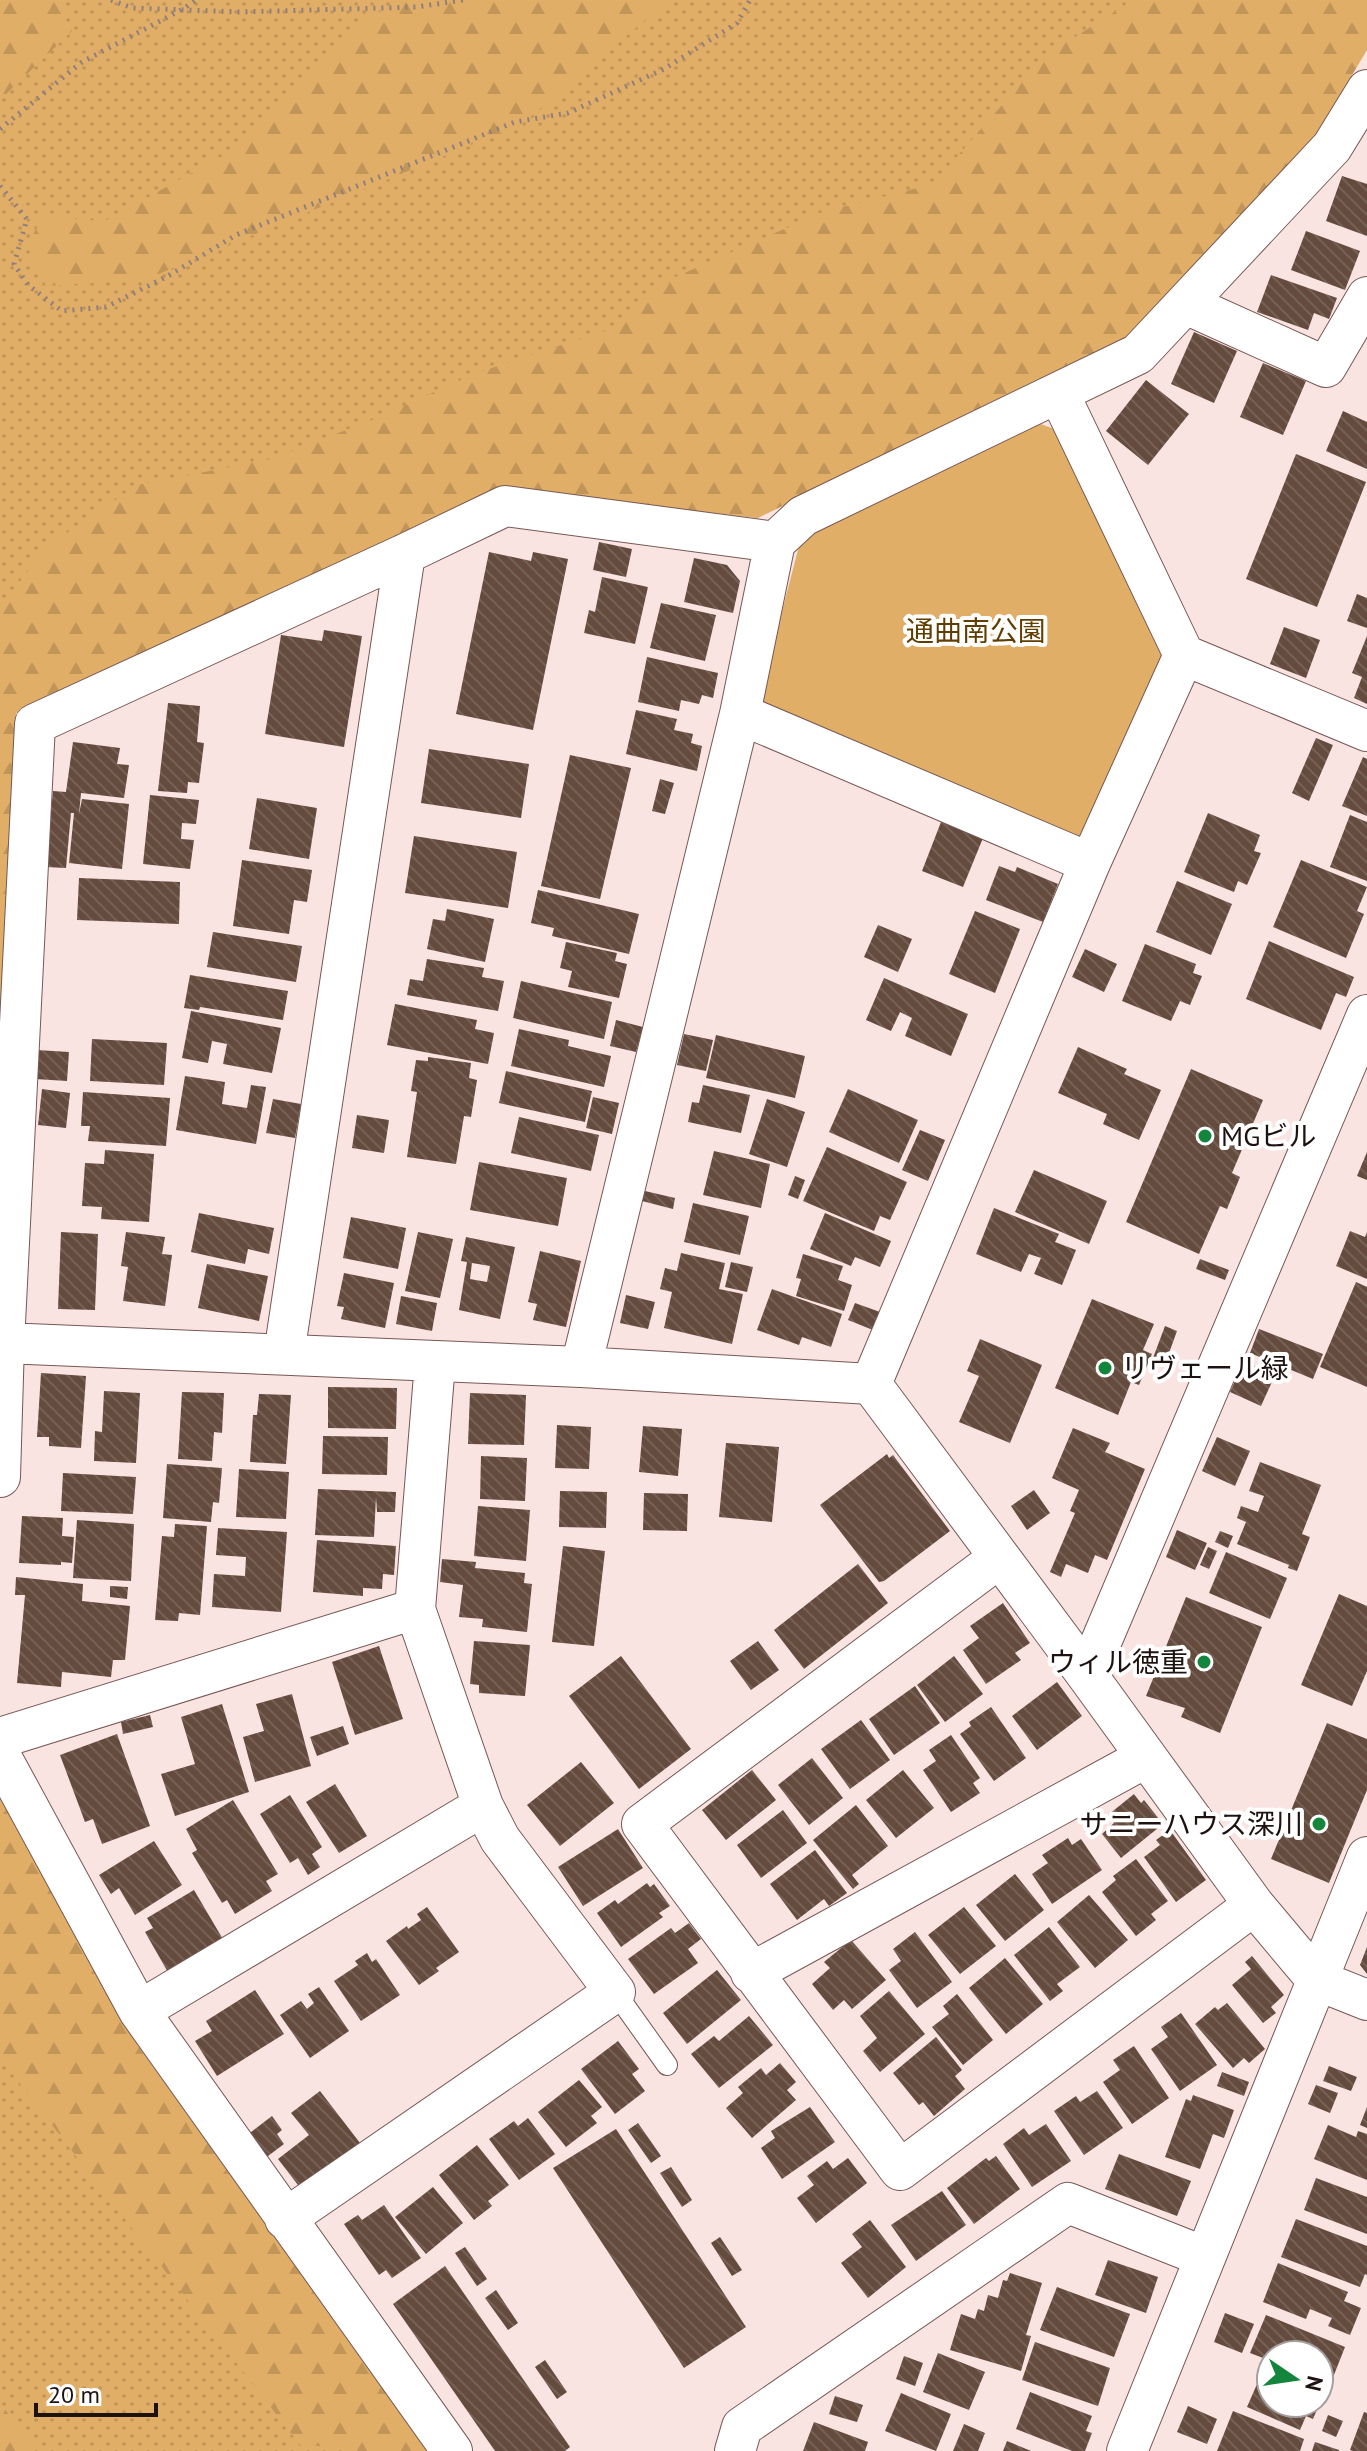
<svg xmlns="http://www.w3.org/2000/svg" width="1367" height="2451" font-family="'PT Sans','Noto Sans JP',sans-serif">
  <defs>
    <pattern id="grass-dots" width="8" height="8" patternUnits="userSpaceOnUse" patternTransform="scale(2)"><rect width="8" height="8" fill="#e1ae67"/><path d="M2 2h.1M6 6h.1" fill="none" stroke="#c19558" stroke-width="1.8" stroke-linecap="round"/></pattern>
    <pattern id="forest-firs" width="22" height="20" patternUnits="userSpaceOnUse" patternTransform="scale(2)"><rect width="22" height="20" fill="#e1ae67"/><path d="M5 1l3.5 6h-7zM16 11l3.5 6h-7z" fill="#c19558"/></pattern>
    <pattern id="building-back-hatch" width="6" height="6" patternUnits="userSpaceOnUse" patternTransform="scale(2)"><rect width="6" height="6" fill="#644b3d"/><path d="M-1 5l2 2M0 0l6 6M5-1l2 2" fill="none" stroke="#766156"/></pattern>
  </defs>
  <rect width="100%" height="100%" fill="#fae4e2"/>
  <path fill="url(#grass-dots)" d="M0 0H1367V50L758 518 501 488 16 713 0 1027Z
    M0 1795 138 2046 427 2451H0Z"/>
  <path fill="url(#forest-firs)" d="M0 0H55L72 31 0 100Z
    M400 0H669L522 124 144 280 46 286 27 245 43 217 105 221 240 146 300 90 353 27Z
    M1133 0H1367V50L1317 134 1122 341 758 518 501 488 16 713 0 1027V608L45 548 137 485 271 459 377 418 476 373 611 329 673 278 823 212 933 184 1045 56Z
    M0 1795 138 2046 427 2451H351L350 2448 300 2445 0 2058Z
    M0 2402 35 2451H0Z"/>
  <path fill="#e1ae67" d="M1035 422 1060 431 1160 641 1162 665 1087 837 1069 844 772 721 760 696 799 546 809 530Z"/>
  <path fill="url(#building-back-hatch)" fill-rule="evenodd" d="M1342 176 1367 184V236L1326 221Z
    M1306 231 1360 251 1345 290 1291 270Z
    M1271 275 1337 298 1329 319 1314 313 1308 330 1257 312Z
    M1194 332 1237 351 1214 403 1171 384Z
    M1263 363 1306 381 1283 435 1240 417Z
    M1146 380 1189 414 1148 465 1106 431Z
    M1343 411 1367 422V469L1326 451Z
    M1296 454 1366 482 1317 607 1246 579Z
    M599 542 632 549 626 577 593 570Z
    M489 552 531 561 533 552 568 559 533 730 456 714Z
    M694 558 727 565 740 581 733 613 684 602Z
    M602 577 648 587 635 644 584 633 589 610 595 612Z
    M1357 594 1367 598V628L1347 621Z
    M661 603 716 615 705 661 650 648Z
    M1284 627 1320 640 1306 678 1270 664Z
    M324 630 362 636 344 747 265 734 281 635 322 641Z
    M1367 636V704L1354 698 1362 677 1352 673Z
    M647 657 718 673 713 698 702 695 699 704 681 700 679 711 638 702Z
    M168 703 200 706 197 742 204 743 199 783 188 782 187 793 158 791Z
    M636 710 677 719 674 730 693 734 691 743 702 746 697 771 626 754Z
    M1316 738 1333 745 1309 801 1292 793Z
    M73 742 120 748 117 764 129 765 124 798 81 793 79 814 82 799 129 804 122 869 69 863 74 813H71L66 868 46 867 53 791 66 792Z
    M429 749 529 764 521 818 421 803Z
    M570 755 631 768 600 899 541 886Z
    M1363 757 1367 759V816L1342 806Z
    M660 779 674 783 665 814 652 811Z
    M150 795 199 800 196 824 182 823 181 839 194 840 190 869 143 864Z
    M257 798 317 808 309 859 249 849Z
    M1208 813 1260 835 1254 851 1261 853 1247 885 1238 881 1234 892 1184 872Z
    M1350 815 1367 822V881L1330 867Z
    M941 822 983 838 963 887 922 871Z
    M414 836 517 852 508 908 405 893Z
    M242 860 312 870 307 902 294 900 289 934 233 926Z
    M1301 860 1367 887 1357 911 1364 914 1346 958 1273 927Z
    M999 866 1015 872 1017 867 1058 884 1043 922 986 900Z
    M79 878 180 882 179 924 77 920Z
    M1177 881 1232 904 1211 955 1156 932Z
    M538 890 639 914 629 954 552 936 554 928 531 923Z
    M447 909 494 919 485 962 427 949 433 919 445 921Z
    M975 911 1020 929 995 993 949 974Z
    M878 925 912 939 898 972 864 957Z
    M213 932 302 946 296 982 207 967Z
    M1269 941 1354 977 1346 997 1336 993 1321 1030 1246 999Z
    M566 942 617 953 615 961 627 964 619 998 568 987 572 971 560 968Z
    M1145 944 1196 964 1193 973 1202 976 1190 1005 1180 1001 1171 1021 1122 1001Z
    M1085 949 1117 964 1104 992 1072 977Z
    M427 959 484 968 482 977 504 981 498 1011 407 995 410 979 423 981Z
    M190 975 288 991 283 1020 200 1007 199 1010 184 1008Z
    M884 978 968 1014 951 1056 905 1036 912 1018 900 1012 891 1031 866 1020Z
    M521 981 612 1002 604 1039 513 1018Z
    M395 1004 477 1020 475 1029 494 1033 488 1064 387 1045Z
    M191 1011 281 1028 272 1073 223 1064 227 1044 212 1041 208 1063 182 1058Z
    M616 1020 643 1027 636 1052 610 1046Z
    M519 1029 569 1040 568 1046 611 1056 604 1087 511 1066Z
    M684 1034 713 1040 706 1071 677 1065Z
    M716 1035 805 1056 795 1098 706 1078Z
    M92 1039 167 1043 164 1085 90 1081Z
    M1078 1047 1127 1069 1124 1074 1161 1090 1139 1140 1103 1124 1107 1114 1058 1093Z
    M37 1050 69 1052 67 1081 35 1079Z
    M428 1057 471 1063 469 1078 477 1080 471 1117 464 1116 456 1164 407 1157 417 1092 411 1091 416 1060 428 1061Z
    M1191 1069 1263 1100 1232 1173 1240 1177 1227 1209 1220 1206 1199 1254 1126 1222Z
    M506 1071 592 1091 585 1122 499 1103Z
    M185 1076 225 1082 222 1104 247 1108 251 1085 266 1087 256 1144 176 1130Z
    M703 1085 750 1095 741 1133 688 1122 692 1102 699 1103Z
    M42 1089 70 1093 66 1128 38 1125Z
    M848 1089 918 1120 899 1163 829 1132Z
    M83 1092 170 1098 166 1146 88 1141 90 1126H81Z
    M593 1097 619 1103 612 1134 586 1128Z
    M273 1099 301 1104 295 1138 266 1133Z
    M767 1099 805 1112 787 1167 749 1154Z
    M357 1115 389 1120 384 1153 352 1148Z
    M519 1117 599 1135 591 1171 511 1153Z
    M920 1130 945 1140 928 1181 902 1170Z
    M827 1147 907 1182 890 1220 880 1216 874 1231 803 1201Z
    M105 1150 154 1154 149 1222 101 1219 102 1207 82 1206 85 1163 104 1164Z
    M714 1151 770 1164 761 1208 703 1195Z
    M1367 1152V1180L1357 1176Z
    M479 1162 567 1178 558 1226 470 1210Z
    M1034 1170 1107 1201 1089 1244 1015 1212Z
    M795 1176 805 1180 798 1199 788 1195Z
    M645 1191 675 1198 673 1209 642 1201Z
    M693 1203 749 1216 740 1255 684 1242Z
    M994 1208 1059 1234 1055 1242 1076 1250 1062 1285 1034 1274 1041 1258 1029 1254 1021 1272 976 1254Z
    M199 1213 274 1228 269 1254 248 1249 245 1264 191 1252Z
    M825 1213 891 1241 880 1267 855 1257 851 1266 810 1249Z
    M351 1217 406 1228 398 1269 343 1258Z
    M1350 1231 1365 1237 1367 1232V1279L1336 1266Z
    M61 1232 98 1234 95 1310 58 1309Z
    M126 1232 165 1237 162 1254 172 1255 165 1306 123 1301 128 1267 121 1266Z
    M418 1232 453 1239 440 1298 405 1291Z
    M466 1237 515 1247 500 1319 459 1310 467 1262 461 1261ZM472 1263 490 1266 487 1282 470 1279Z
    M540 1251 581 1261 566 1327 533 1320 537 1304 528 1302Z
    M681 1253 725 1263 719 1289 743 1294 732 1344 664 1328 672 1292 660 1289 665 1268 677 1271Z
    M803 1254 843 1266 838 1280 852 1285 844 1311 796 1296 801 1279 796 1278Z
    M1200 1259 1229 1270 1225 1280 1196 1269Z
    M731 1262 753 1267 747 1292 725 1287Z
    M207 1264 268 1276 259 1321 198 1308Z
    M344 1273 394 1283 385 1328 341 1319 344 1307 337 1306Z
    M1356 1282 1367 1287V1387L1320 1367Z
    M772 1289 842 1314 831 1347 802 1337 799 1345 757 1330Z
    M626 1295 655 1302 648 1329 620 1323Z
    M401 1296 437 1303 432 1331 396 1324Z
    M1092 1299 1154 1324 1143 1350 1152 1354 1139 1385 1131 1382 1118 1415 1055 1388Z
    M855 1303 880 1312 873 1330 848 1320Z
    M1165 1326 1177 1331 1165 1364 1153 1358Z
    M1259 1329 1323 1354 1313 1379 1250 1353Z
    M980 1339 1042 1365 1010 1443 959 1422 979 1376 967 1371Z
    M1244 1361 1275 1375 1261 1406 1230 1392Z
    M41 1373 86 1376 81 1448 49 1446V1437H37Z
    M328 1387 397 1388 396 1429 328 1428Z
    M104 1391 140 1393 136 1463 94 1461 95 1431 102 1432Z
    M182 1392 224 1393 222 1433 214 1432 212 1461 178 1459Z
    M470 1393 526 1395 524 1445 468 1444Z
    M259 1394 291 1395 286 1464 250 1462 253 1415H257Z
    M557 1425 591 1427 589 1469 555 1468Z
    M643 1426 682 1429 678 1476 639 1472Z
    M1073 1428 1110 1443 1105 1452 1145 1469 1107 1560 1095 1555 1088 1573 1066 1564 1061 1577 1050 1572 1075 1513 1070 1511 1079 1490 1052 1478Z
    M323 1436 388 1437 387 1475 322 1474Z
    M1217 1437 1250 1451 1235 1486 1202 1471Z
    M726 1443 779 1447 772 1522 719 1517Z
    M887 1454 889 1458 893 1455 950 1531 884 1581 879 1582 820 1505Z
    M481 1456 527 1458 525 1501 480 1499Z
    M1260 1462 1321 1485 1302 1534 1310 1537 1297 1571 1288 1568 1289 1565 1237 1544 1246 1522 1237 1518 1241 1506 1258 1512 1264 1496 1249 1491Z
    M167 1464 222 1468 219 1503 213 1502 211 1522 163 1518Z
    M239 1469 289 1472 286 1519 236 1517Z
    M63 1473 136 1477 133 1514 61 1511Z
    M318 1489 396 1492 395 1512H377L376 1497 374 1537 315 1535Z
    M1034 1490 1050 1513 1027 1530 1011 1506Z
    M560 1491 607 1492 606 1528 559 1527Z
    M644 1493 688 1494 687 1531 643 1530Z
    M478 1506 530 1510 526 1561 474 1556Z
    M22 1516 63 1518 62 1536 74 1537 72 1563 61 1562V1565L19 1563Z
    M77 1520 134 1524 131 1581 73 1578Z
    M175 1524 207 1526 200 1615 179 1613 178 1621 155 1620 162 1536 174 1537Z
    M218 1528 287 1532 281 1612 212 1607 214 1574 245 1576 246 1557 216 1555Z
    M1177 1530 1207 1543 1195 1570 1166 1557Z
    M1220 1531 1233 1536 1228 1548 1215 1542Z
    M317 1540 396 1546 394 1575 383 1574 382 1589 363 1588V1596L313 1592Z
    M563 1546 605 1551 594 1646 552 1642Z
    M1208 1547 1217 1551 1209 1569 1200 1565Z
    M1226 1552 1287 1578 1270 1619 1209 1593Z
    M442 1559 476 1562 475 1568 525 1573 524 1583 532 1584 527 1632 482 1627 483 1619 459 1617 463 1585 440 1582Z
    M858 1564 888 1603 804 1669 774 1630Z
    M16 1577 83 1584 82 1601 130 1606 125 1660H113L111 1677 62 1672 61 1687 17 1683 25 1595H15Z
    M110 1586 128 1587 127 1599 110 1597Z
    M1339 1594 1367 1606V1671L1352 1706 1301 1685Z
    M1186 1597 1262 1627 1220 1733 1181 1717 1185 1708 1146 1696Z
    M1003 1603 1030 1643 1015 1653 1021 1660 986 1684 963 1650 979 1638 970 1626Z
    M474 1641 530 1645 525 1696 479 1693V1685L470 1684Z
    M758 1641 779 1670 751 1690 730 1661Z
    M379 1646 403 1719 355 1735 332 1662Z
    M621 1656 691 1749 639 1789 569 1696Z
    M954 1656 983 1694 945 1722 917 1685Z
    M1057 1682 1082 1716 1037 1750 1012 1716Z
    M915 1686 940 1723 894 1755 869 1719Z
    M292 1694 311 1766 255 1782 243 1737 264 1731 256 1704Z
    M222 1704 249 1792 175 1816 161 1774 195 1764 181 1717Z
    M991 1707 1026 1758 994 1781 960 1734 971 1726 969 1722Z
    M150 1715 153 1727 123 1734 121 1722Z
    M861 1720 890 1760 850 1789 821 1749Z
    M1327 1723 1367 1739V1790L1329 1883 1271 1859Z
    M343 1726 349 1744 317 1756 310 1737Z
    M117 1734 150 1826 102 1844 93 1819 85 1822 60 1755Z
    M951 1735 980 1778 973 1783 980 1793 951 1812 923 1770 936 1761 929 1750Z
    M812 1758 843 1798 809 1825 778 1785Z
    M581 1762 614 1803 560 1846 527 1805Z
    M752 1770 776 1800 726 1840 702 1810Z
    M903 1770 934 1808 896 1838 866 1800Z
    M335 1784 367 1836 339 1853 306 1802Z
    M1134 1794 1141 1803 1144 1800 1163 1824 1121 1858 1102 1834 1114 1823 1108 1815Z
    M290 1795 322 1847 312 1854 320 1867 308 1875 298 1858 290 1863 260 1814Z
    M233 1800 278 1874 266 1881 272 1891 235 1914 227 1900 222 1903 192 1853 197 1850 186 1829Z
    M856 1805 888 1846 852 1875 859 1884 853 1889 813 1840Z
    M783 1810 807 1843 761 1878 737 1845Z
    M618 1829 643 1868 583 1906 558 1867Z
    M1170 1830 1206 1880 1176 1902 1144 1857 1160 1845 1156 1840Z
    M1068 1838 1072 1845 1081 1839 1102 1870 1052 1904 1032 1874 1048 1863 1042 1855Z
    M154 1841 182 1885 135 1915 119 1888 111 1894 99 1875Z
    M815 1850 847 1893 829 1906 824 1899 797 1920 770 1884Z
    M1136 1859 1168 1901 1151 1914 1156 1920 1136 1936 1102 1892 1116 1880 1113 1876Z
    M1015 1874 1044 1910 1005 1941 976 1905Z
    M647 1883 650 1887 654 1884 670 1906 659 1913 663 1917 621 1947 597 1913 615 1900 618 1904Z
    M194 1890 224 1941 169 1974 145 1932 153 1928 147 1918Z
    M1089 1895 1128 1940 1095 1968 1057 1922Z
    M427 1907 459 1952 436 1968 439 1971 419 1985 386 1941 407 1926 408 1929 421 1920 417 1914Z
    M964 1907 996 1946 960 1974 928 1935Z
    M689 1923 701 1939 688 1949 698 1963 654 1994 628 1959 671 1928 675 1933Z
    M1049 1927 1080 1967 1057 1984 1063 1991 1050 2001 1014 1955Z
    M915 1932 952 1982 917 2008 889 1970 901 1961 893 1949Z
    M851 1940 886 1980 852 2009 844 2000 833 2010 812 1984 830 1968 824 1962Z
    M1367 1947V1974L1360 1965Z
    M367 1953 372 1962 376 1959 400 1995 361 2021 334 1981 358 1965 355 1961Z
    M1252 1956 1284 1995 1271 2007 1276 2013 1263 2023 1232 1985 1251 1969 1245 1962Z
    M1005 1958 1043 2004 1006 2034 969 1988Z
    M717 1970 741 2000 687 2044 663 2013Z
    M319 1987 349 2031 310 2058 280 2015 301 2001 307 2009 314 2003 308 1994Z
    M255 1990 284 2034 217 2076 195 2041 212 2031 206 2021Z
    M889 1991 925 2034 880 2072 863 2051 877 2038 860 2016Z
    M957 1994 993 2040 963 2065 932 2027 949 2014 943 2006Z
    M1227 2003 1265 2049 1249 2063 1244 2058 1233 2068 1195 2024 1215 2007 1218 2010Z
    M1181 2013 1217 2065 1180 2091 1151 2049 1168 2037 1161 2027Z
    M749 2016 773 2045 719 2088 691 2054 714 2036 719 2041Z
    M936 2037 962 2070 955 2076 965 2089 934 2116 923 2102 919 2105 893 2073Z
    M618 2041 639 2069 632 2074 645 2091 615 2114 581 2069Z
    M1134 2046 1169 2098 1132 2124 1103 2082 1120 2070 1113 2060Z
    M780 2063 796 2082 787 2090 796 2100 752 2138 726 2108 743 2093 738 2087 761 2068 766 2075Z
    M1329 2066 1357 2077 1351 2091 1323 2081Z
    M1222 2072 1249 2082 1244 2096 1217 2086Z
    M579 2080 602 2107 591 2116 597 2123 566 2147 538 2112Z
    M1316 2085 1338 2093 1330 2113 1308 2104Z
    M320 2091 360 2143 301 2189 278 2159 309 2135 291 2113Z
    M1097 2091 1123 2128 1084 2155 1054 2111 1076 2096 1080 2102Z
    M1193 2095 1234 2110 1224 2138 1213 2134 1200 2169 1165 2157 1186 2099 1191 2101Z
    M810 2107 835 2142 782 2179 761 2148 775 2138 771 2131Z
    M1367 2107V2128L1360 2125Z
    M272 2116 282 2130 277 2134 284 2144 264 2159 246 2136Z
    M528 2118 555 2154 519 2180 489 2139 514 2121 518 2126Z
    M638 2123 661 2156 651 2163 628 2130Z
    M1046 2124 1071 2161 1032 2187 1003 2144 1024 2128 1029 2135Z
    M1328 2125 1356 2137 1358 2131 1367 2134V2180L1314 2159Z
    M616 2129 746 2327 684 2368 553 2168Z
    M477 2145 509 2185 488 2201 492 2206 474 2220 439 2175Z
    M1119 2154 1191 2181 1177 2216 1105 2189Z
    M996 2156 1020 2189 974 2224 947 2188 986 2158 989 2161Z
    M848 2158 867 2183 816 2223 797 2198 814 2185 807 2176 827 2161 833 2169Z
    M671 2167 692 2200 682 2207 660 2173Z
    M1316 2178 1367 2197V2234L1304 2210Z
    M433 2187 463 2223 426 2254 395 2217Z
    M942 2191 966 2225 916 2261 891 2225Z
    M384 2205 421 2258 392 2278 386 2270 379 2275 344 2224 358 2215 362 2220Z
    M1296 2219 1367 2246V2275L1365 2274 1360 2287 1281 2257Z
    M870 2220 906 2267 868 2298 841 2263 862 2247 852 2234Z
    M720 2237 742 2270 732 2276 711 2243Z
    M465 2247 487 2279 477 2286 455 2253Z
    M1108 2260 1158 2277 1146 2313 1095 2295Z
    M1278 2263 1348 2292 1344 2301 1361 2308 1350 2335 1328 2326 1332 2318 1310 2309 1306 2319 1263 2302Z
    M445 2266 570 2447 565 2451H495L393 2304Z
    M1010 2273 1042 2283 1026 2335 1031 2336 1021 2371 950 2350 961 2314 975 2319 978 2309 984 2311 988 2295 998 2298 1003 2280 1007 2281Z
    M1057 2287 1130 2314 1114 2357 1040 2330Z
    M496 2290 518 2323 508 2330 485 2298Z
    M1225 2313 1254 2324 1242 2353 1214 2342Z
    M1266 2315 1345 2347 1330 2385 1319 2381V2355H1271V2361L1250 2353Z
    M1035 2342 1110 2368 1098 2406 1022 2380Z
    M938 2353 985 2372 969 2410 923 2392Z
    M904 2356 923 2363 915 2386 896 2379Z
    M545 2360 567 2392 557 2399 535 2367Z
    M1264 2368 1271 2371V2403H1319V2391L1324 2393 1313 2419 1306 2416 1300 2430 1247 2407Z
    M1030 2392 1092 2416 1086 2431 1092 2433 1085 2451H1072L1016 2429Z
    M901 2393 951 2414 936 2451 885 2431Z
    M835 2396 863 2405 857 2422 829 2414Z
    M1188 2406 1217 2419 1207 2444 1177 2432Z
    M1233 2411 1304 2439 1300 2451H1217Z
    M1364 2412 1367 2413V2451H1353L1350 2450Z
    M1328 2415 1343 2421 1336 2437 1322 2431Z
    M814 2422 868 2442 865 2451H803Z
    M964 2424 985 2433 978 2451H953Z
    M1007 2441 1031 2451H1003Z
    M1315 2442 1339 2450V2451H1312Z"/>
  <g fill="none" stroke-linecap="round" stroke-linejoin="round">
    <g stroke="#765855" stroke-width="22">
      <path id="service" d="M615 1992 667 2065"/>
    </g>
    <g stroke="#765855" stroke-width="42">
      <path id="minor" d="M1186 304 1326 367 1367 297
        M1059 394 1184 655 1367 731
        M740 714 1090 863
        M4 1343 581 1367 871 1384 1087 1675 1254 1905 1317 1980 1367 2000
        M284 1354 405 554
        M581 1367 740 714 775 542
        M871 1384 1090 863 1184 655
        M0 1477 4 1343 35 724 405 554 505 506 775 542 803 516 1138 354 1332 147 1367 90
        M999 1558 642 1824 900 2170 1254 1905
        M1087 1675 1367 1015
        M0 1738 415 1609
        M0 1755 139 2011 452 2451
        M751 1973 1145 1758
        M139 2011 483 1806 415 1609 435 1363
        M285 2219 615 1992 500 1839 483 1806
        M735 2451 742 2427 1068 2203 1205 2257
        M1127 2451 1367 1857"/>
    </g>
    <path stroke="#907f7d" stroke-width="5" stroke-dasharray="2 6" stroke-linecap="butt" d="M111 0 132 8 240 12 417 7 463 0
      M0 129 82 62 183 9 196 0
      M0 186 27 219 14 264 28 285 62 311 106 307 168 276 236 235 515 122 568 113 664 69 737 23 750 0"/>
    <use href="#service" stroke="#fff" stroke-width="20"/>
    <use href="#minor" stroke="#fff" stroke-width="40"/>
  </g>
  <g fill="#14853c" stroke="#fff" stroke-width="3">
    <circle cx="1205" cy="1136" r="8"/>
    <circle cx="1105" cy="1368" r="8"/>
    <circle cx="1204" cy="1662" r="8"/>
    <circle cx="1319" cy="1824" r="8"/>
  </g>
  <g text-anchor="middle" stroke-width="8" stroke-linejoin="round" paint-order="stroke">
    <g font-size="28" fill="#603e00" stroke="#fff">
      <text x="976" y="641">通曲南公園</text>
    </g>
    <g font-size="28" fill="#1e1211" stroke="#fff" text-anchor="start">
      <text x="1221" y="1146">MGビル</text>
      <text x="1121" y="1378">リヴェール緑</text>
      <text x="1188" y="1672" text-anchor="end">ウィル徳重</text>
      <text x="1303" y="1834" text-anchor="end">サニーハウス深川</text>
    </g>
  </g>
  <g transform="translate(1295 2379) rotate(103)"><circle r="38" fill="#ffffff" stroke="#a5a0a0" stroke-width="2"/>
  <path d="M0-6L14 30L0 20L-14 30Z" fill="#14853c"/>
  <text y="-12" font-size="22" font-weight="bold" text-anchor="middle" fill="#1e1211">N</text>
  </g>
  <path d="M36 2403v12h120v-12" fill="none" stroke="#1e1211" stroke-width="4"/>
  <text x="48" y="2403" font-size="24" fill="#1e1211" stroke="#ffffff" stroke-width="6" paint-order="stroke">20 m</text>
</svg>
